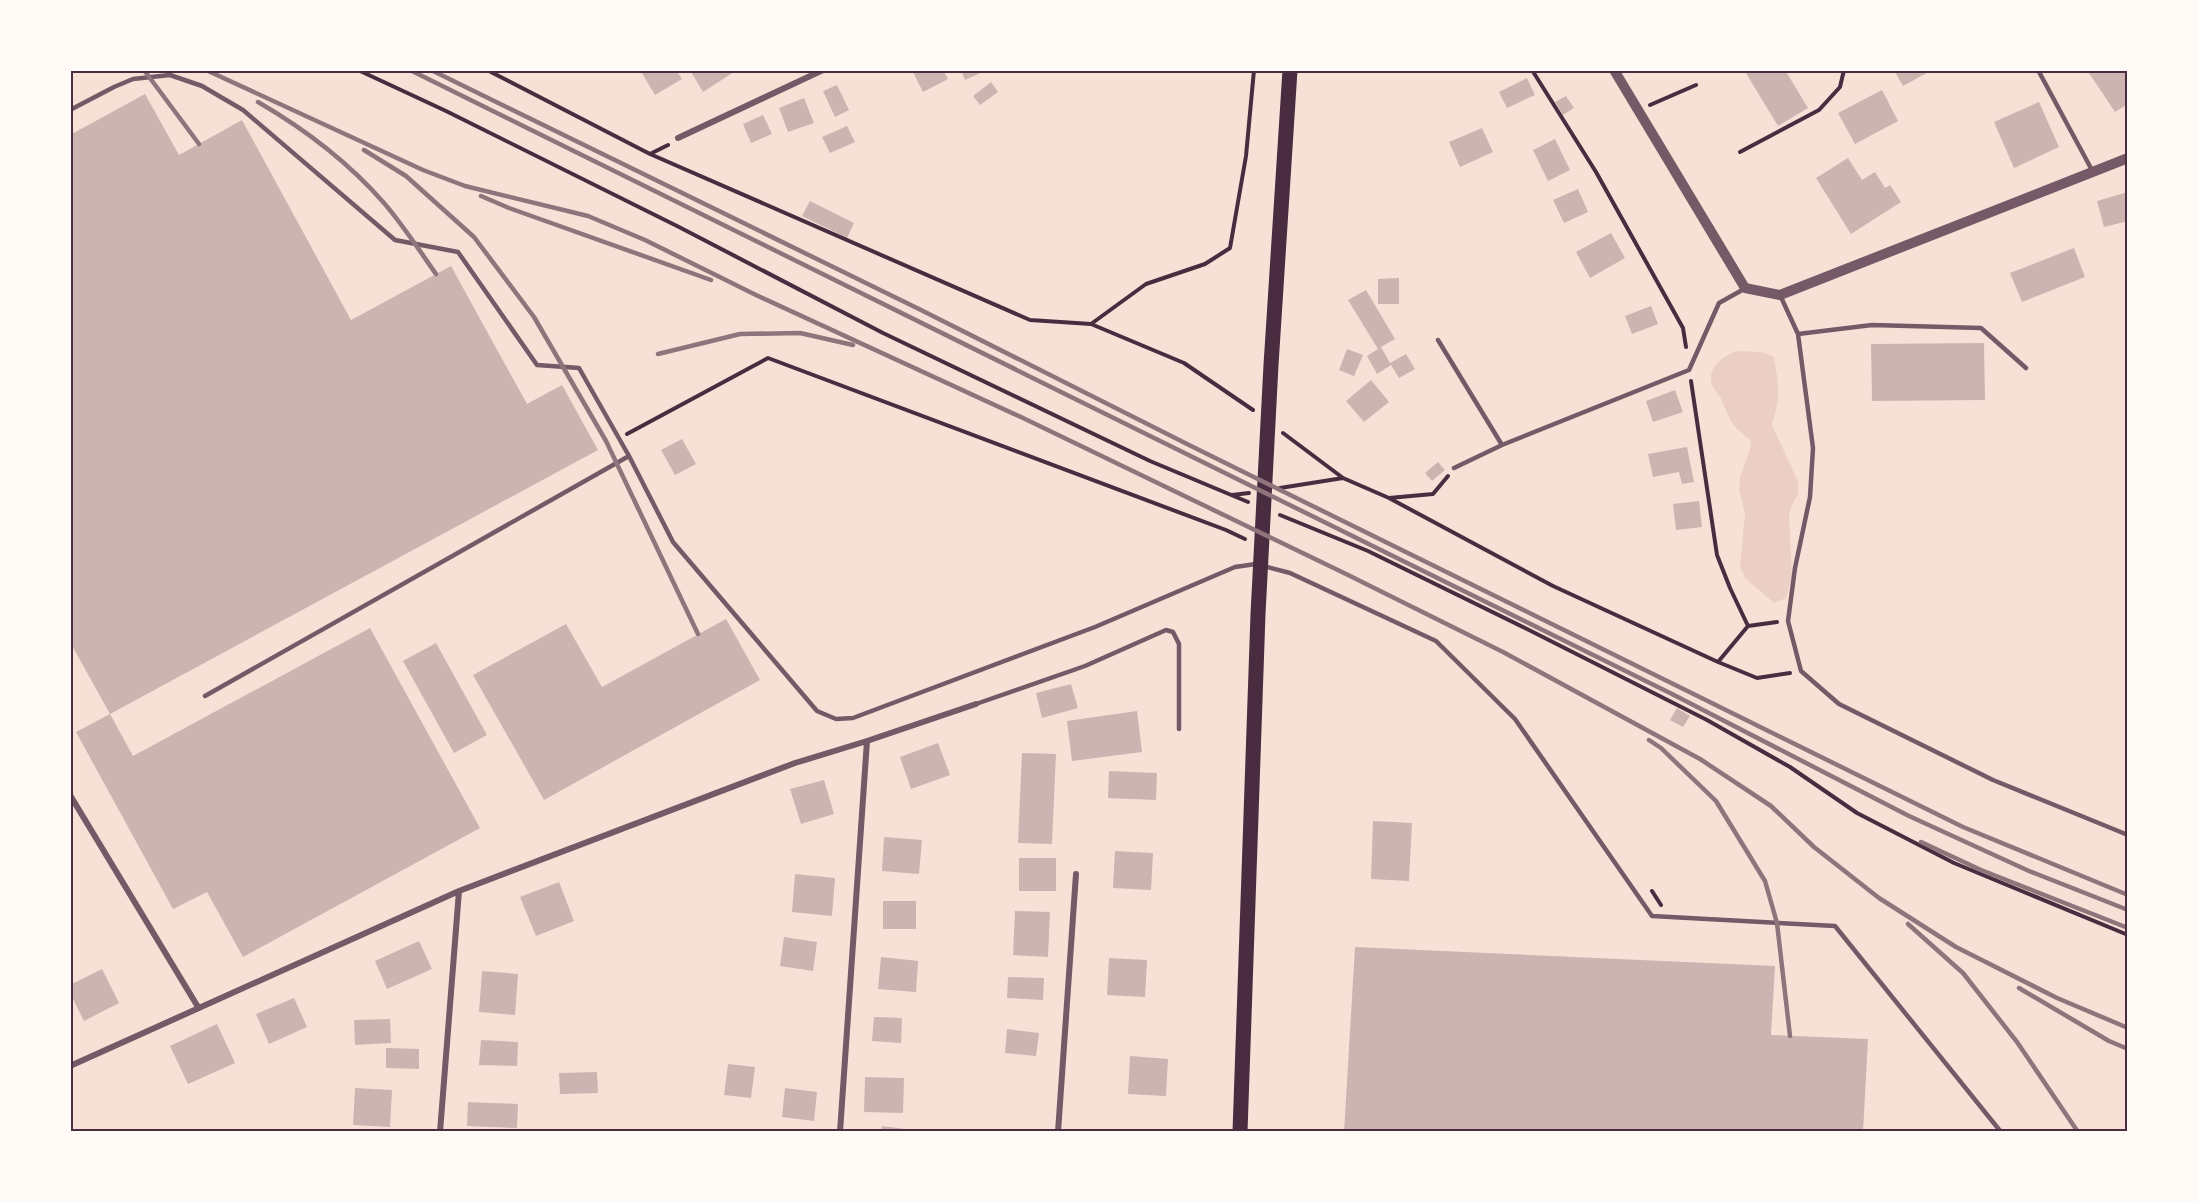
<svg xmlns="http://www.w3.org/2000/svg" width="2198" height="1202" font-family="'Sofia Sans Condensed',sans-serif">
  <rect width="100%" height="100%" fill="#f7e1d7"/>
  <path fill="#ebcfc5" d="M1736 351 1762 352 1774 357C1779 388 1781 394 1772 425L1798 481V494L1792 505 1789 516 1792 577 1786 598 1774 603 1745 578 1740 567 1745 514 1739 489 1740 477 1749 453 1751 441C1731 424 1732 425 1722 401 1720 396 1716 393 1714 389 1704 370 1720 358 1736 351Z"/>
  <path fill="#ccb4b1" d="M640 70H676L682 79 655 95Z
    M690 70H737L703 92Z
    M912 70H943L948 79 923 92Z
    M961 70H987L965 80Z
    M1744 70H1785L1808 108 1778 126Z
    M1894 70H1932L1903 86Z
    M2087 70H2128V104L2115 112Z
    M1527 78 1535 95 1507 108 1499 92Z
    M991 82 998 92 980 105 973 96Z
    M837 85 849 110 835 117 823 91Z
    M1882 90 1898 121 1855 144 1838 113Z
    M145 94 179 155 242 120 351 320 451 266 527 404 562 385 598 450 110 714 70 642V135Z
    M1566 96 1574 108 1563 115 1555 102Z
    M804 98 814 123 788 132 779 108Z
    M2039 102 2059 147 2014 168 1994 122Z
    M763 115 772 134 751 143 743 124Z
    M847 126 855 142 830 153 822 137Z
    M1482 128 1493 152 1460 167 1449 142Z
    M1555 139 1570 170 1548 181 1533 150Z
    M1848 158 1862 180 1875 172 1885 188 1890 185 1901 202 1851 234 1816 178Z
    M1578 189 1588 212 1564 223 1553 200Z
    M2128 192V221L2104 227 2097 201Z
    M810 201 854 223 847 238 802 216Z
    M1611 233 1625 258 1590 278 1576 252Z
    M2074 248 2085 277 2022 302 2010 273Z
    M1399 278V304H1378V279Z
    M1366 290 1395 339 1381 347 1390 363 1406 354 1415 369 1399 378 1391 365 1377 374 1367 356 1378 349 1348 300Z
    M1651 306 1658 324 1632 334 1625 316Z
    M1984 343 1985 400 1872 401 1871 344Z
    M1347 349 1363 355 1354 376 1339 370Z
    M1371 380 1389 402 1364 422 1346 401Z
    M1675 390 1683 412 1653 422 1646 401Z
    M682 439 696 464 675 475 661 450Z
    M1687 447 1694 482 1682 484 1679 472 1653 477 1648 454Z
    M1438 462 1445 470 1432 481 1425 473Z
    M1699 501 1702 527 1676 530 1673 504Z
    M726 619 760 680 544 800 473 675 566 624 602 687Z
    M370 628 480 828 243 957 207 892 173 909 76 732 110 714 133 756Z
    M436 643 487 735 454 753 403 661Z
    M1071 684 1078 708 1042 718 1036 693Z
    M1677 708 1690 716 1683 727 1670 720Z
    M1137 711 1142 752 1072 761 1067 721Z
    M938 743 950 775 911 789 900 757Z
    M1022 753 1056 754 1052 844 1018 843Z
    M1109 771 1157 773 1156 800 1108 798Z
    M824 780 834 814 801 824 790 789Z
    M1373 821 1412 823 1409 881 1371 879Z
    M884 837 922 840 919 874 882 871Z
    M1115 851 1153 853 1151 890 1113 888Z
    M1019 858H1056V891H1019Z
    M795 874 835 878 832 916 792 912Z
    M559 882 574 921 536 936 520 897Z
    M883 901H916V929H883Z
    M1015 911 1050 912 1048 957 1013 955Z
    M784 937 817 942 813 971 780 966Z
    M419 941 432 969 387 989 375 961Z
    M1355 947 1775 966 1771 1035 1868 1039 1863 1132H1344Z
    M881 957 918 961 916 992 878 989Z
    M1109 958 1147 960 1145 997 1107 995Z
    M102 969 119 1003 84 1021 70 993V985Z
    M482 971 518 974 515 1015 479 1012Z
    M1008 977 1044 978 1043 1000 1007 998Z
    M294 998 307 1027 269 1044 256 1014Z
    M874 1017 902 1018 901 1043 872 1041Z
    M390 1019 391 1043 355 1045 354 1020Z
    M217 1024 235 1063 188 1084 170 1046Z
    M1007 1029 1039 1033 1036 1056 1005 1053Z
    M481 1040 518 1042 517 1066 479 1065Z
    M386 1048 419 1049V1069L386 1068Z
    M1130 1056 1168 1059 1166 1096 1128 1094Z
    M728 1064 755 1067 751 1098 724 1095Z
    M597 1072 598 1093 560 1094 559 1073Z
    M865 1077 904 1078 903 1113 864 1112Z
    M355 1088 392 1090 390 1127 353 1125Z
    M785 1088 817 1092 814 1121 782 1117Z
    M468 1102 518 1104 517 1128 467 1126Z
    M882 1126 912 1130V1132H881Z"/>
  <g fill="none" stroke-linecap="round" stroke-linejoin="round">
    <path stroke="#4a2c40" stroke-width="4" d="M358 70 446 111 679 227 883 333 1150 461 1248 502
      M487 70 650 154 668 145
      M1532 70 1596 172 1683 328 1686 347
      M1650 105 1696 85
      M1740 152 1819 110 1840 87 1844 70
      M650 154 1030 320 1091 324 1146 284 1205 264 1230 248 1246 156 1254 70
      M1091 324 1184 363 1253 410
      M1691 381 1717 555 1730 588 1748 626 1718 662
      M1283 433 1343 478
      M627 434 768 358 1226 530 1245 539
      M1280 488 1343 478 1389 498 1433 494 1448 476
      M1232 495 1249 493
      M1389 498 1553 586 1718 662 1757 678 1790 673
      M1280 515 1368 551 1527 629 1707 720 1790 767 1857 813 1954 863 2128 935
      M1748 626 1777 622
      M1652 891 1661 905"/>
    <path stroke="#755966" stroke-width="4.5" d="M2038 70 2093 172
      M70 110 114 87 133 79 170 75 202 86 243 110 395 240 458 252 537 365 579 368 629 456 673 542 817 711 836 719 853 718 1095 627 1235 567 1256 564 1290 573 1436 641 1515 719 1652 916 1835 926 2001 1132
      M1780 295 1798 334 1813 448 1810 497 1795 568 1788 621 1801 671 1839 704 1993 780 2128 835
      M1798 334 1872 325 1981 328 2026 368
      M1438 340 1502 445
      M1454 468 1502 445 1689 370 1719 303 1744 289
      M205 696 629 456
      M976 704 1085 666 1166 630 1173 632 1179 644V729"/>
    <path stroke="#755966" stroke-width="6" d="M678 138 823 70
      M70 795 198 1007
      M70 1066 459 891 795 763 867 741 976 704
      M440 1132 459 891
      M840 1132 867 741
      M1058 1132 1076 874"/>
    <path stroke="#755966" stroke-width="10" d="M1614 70 1745 288 1780 295 2128 158"/>
    <path stroke="#4a2c40" stroke-width="15" d="M1240 1132 1258 614 1271 365 1290 70"/>
    <path stroke="#8f747c" stroke-width="4.5" d="M144 70 199 144
      M206 70 423 170 465 186 588 216 645 240 756 295 1023 418 1344 573 1503 652 1700 759 1771 806 1814 847 1879 898 1956 947 2057 998 2128 1028
      M410 70 1672 694 1909 816 2029 871 2128 910
      M431 70 921 310 1191 446 1963 827 2128 895
      M258 102C303 128 349 163 384 203 403 225 419 250 436 274
      M364 150 406 176 474 237 534 317 606 441 698 634
      M481 196 509 208 711 280
      M658 354 740 334 800 333 853 345
      M1649 740 1661 748 1716 801 1765 881 1777 923 1790 1036
      M1921 842 1981 870 2128 928
      M1908 924 1963 973 2017 1042 2078 1132
      M2019 988 2109 1041 2128 1049"/>
  </g>
  <rect width="2198" height="1202" fill="none" stroke="#fffaf5" stroke-width="144"/>
  <rect x="72" y="72" width="2054" height="1058" fill="none" stroke="#4a2c40" stroke-width="2"/>
</svg>
